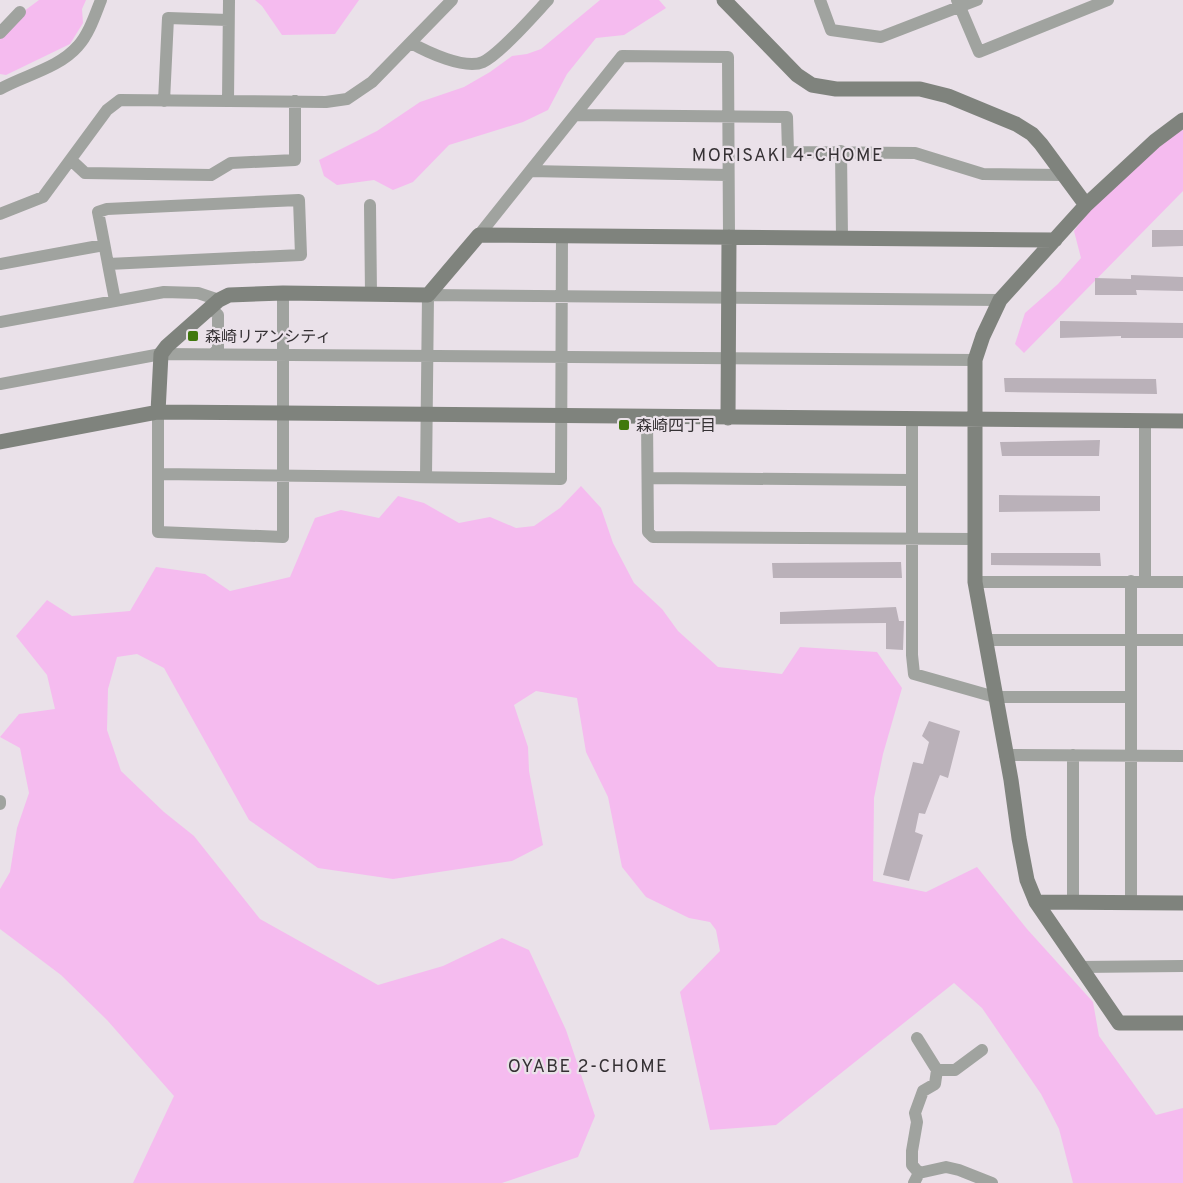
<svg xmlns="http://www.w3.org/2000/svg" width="1183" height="1183" font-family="Overpass,'Noto Sans JP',sans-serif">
  <rect width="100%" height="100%" fill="#eae1e9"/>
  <path fill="#f5bbef" d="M39 0H86L82 9 83 23 70 44 6 75 0 74V29Z
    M255 0H359L335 34 282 35 262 6Z
    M600 0H659L666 8 624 35 596 38 567 74 548 110 523 122 449 145 413 182 393 190 374 180 337 185 324 176 319 160 377 131 420 102 464 87 490 72 512 56 527 54 541 49Z
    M1183 130V191L1024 353 1015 344 1025 313 1058 284 1081 258 1074 231 1094 204 1173 135Z
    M581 486 601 508 613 543 634 583 662 609 678 631 718 667 782 674 800 647 877 652 902 688 883 754 874 798 873 881 926 892 977 867 1027 929 1093 1002 1099 1036 1156 1115 1183 1108V1183H1073L1059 1129 1041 1094 982 1008 954 983 776 1125 710 1130 680 992 720 951 716 930 710 922 689 918 646 897 622 867 608 797 586 752 577 698 536 691 514 705 528 747 529 771 543 845 512 861 393 879 318 868 249 820 164 668 137 654 117 657 108 689 107 730 121 771 164 812 194 836 260 919 378 985 443 966 502 938 529 950 566 1030 595 1116 578 1157 502 1183H133L174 1096 107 1020 61 975 0 929V889L10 872 17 828 29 793 20 748 0 737 19 714 55 709 47 675 16 636 47 600 72 616 130 611 156 567 205 574 230 591 290 577 315 518 341 510 379 518 398 496 424 503 459 523 490 517 516 528 534 526 560 508Z"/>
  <path fill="#bab1b9" d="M1152 230H1183V246L1152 247Z
    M1131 275 1183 277V291L1136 290 1137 295H1095V278L1131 279Z
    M1060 321 1183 323V338H1121V336L1060 338Z
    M1004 378 1156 379 1157 394 1005 392Z
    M1100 440 1099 456H1002L1000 442Z
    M999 495 1100 496V511L999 512Z
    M991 553H1100L1101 566 991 565Z
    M901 562 902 578H773L772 563Z
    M896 607 899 621H904L903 650 886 649V623L780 624V612Z
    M929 721 960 731 948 778 940 775 925 814 919 813 915 832 923 835 909 881 883 875 913 762 923 764 929 742 922 736Z"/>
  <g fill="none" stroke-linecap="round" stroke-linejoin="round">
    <path stroke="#a0a39f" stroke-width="12" d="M820 0 831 30 881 37 977 0
      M957 0 979 52 1108 0
      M0 33 20 12
      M411 43C427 52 465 70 483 62 500 54 534 15 548 0
      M0 89C25 75 59 68 78 46 89 34 95 15 101 0
      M164 101 168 18 228 20
      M228 101 229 0
      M576 115 787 117 788 152 915 153 983 174 1064 175
      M841 151 842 238
      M71 160 85 173 211 175 231 163 295 160V101
      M530 171 728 175
      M370 205 371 294
      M0 214 43 197 107 110 120 100 326 102 347 99 372 82 452 0
      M479 235 622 56 728 57 729 237
      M0 264 104 245
      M108 264 301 255 299 200 107 209 98 212C104 241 109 271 115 300
      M210 307 218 315V348L214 354
      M0 322 164 292 198 293 219 300
      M0 384 161 354 975 360
      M158 412V532L283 537V293
      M647 418 648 532 653 537 974 539
      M912 419V655L914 674 995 697H1131
      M1145 421V581
      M159 474 561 479 562 236
      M426 476 428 295 1000 300
      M648 478 911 480
      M975 582H1183
      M985 640H1183
      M1005 755 1183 756
      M0 801V804
      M1073 902V755
      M1131 902V581
      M1079 967 1183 966
      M917 1038 937 1070 935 1084 923 1091 915 1113 917 1122 912 1151V1165L919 1173
      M937 1070H955L982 1050
      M914 1183 919 1173 946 1167 959 1170 992 1183"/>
    <path stroke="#7f837d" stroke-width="15" d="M724 0 797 75 812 85 836 89H920L948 96 1016 124 1032 134 1041 144 1086 205
      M1183 120 1155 141 1086 205 1000 300 983 336 975 360V582L1011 780 1019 838 1027 880 1036 902 1119 1023H1183
      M158 412 161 354 167 346 219 300 229 295 283 293 428 295 479 235 1055 240
      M728 418 729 237
      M0 442 158 412 1183 421
      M1036 902 1183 903"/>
  </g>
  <g fill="#40780d" stroke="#eae1e9" stroke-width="2">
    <rect x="187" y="330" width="12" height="12" rx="3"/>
    <rect x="618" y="419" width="12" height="12" rx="3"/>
  </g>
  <g text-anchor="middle" stroke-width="4.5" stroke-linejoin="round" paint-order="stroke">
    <g font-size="16" fill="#353134" stroke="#eae1e9" text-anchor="start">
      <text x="205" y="342">森崎リアンシティ</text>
      <text x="636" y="431">森崎四丁目</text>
    </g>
    <g font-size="18" letter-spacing="1.5" fill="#353134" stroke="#eae1e9">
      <text x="788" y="161">MORISAKI 4-CHOME</text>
      <text x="588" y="1072">OYABE 2-CHOME</text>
    </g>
  </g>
</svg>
